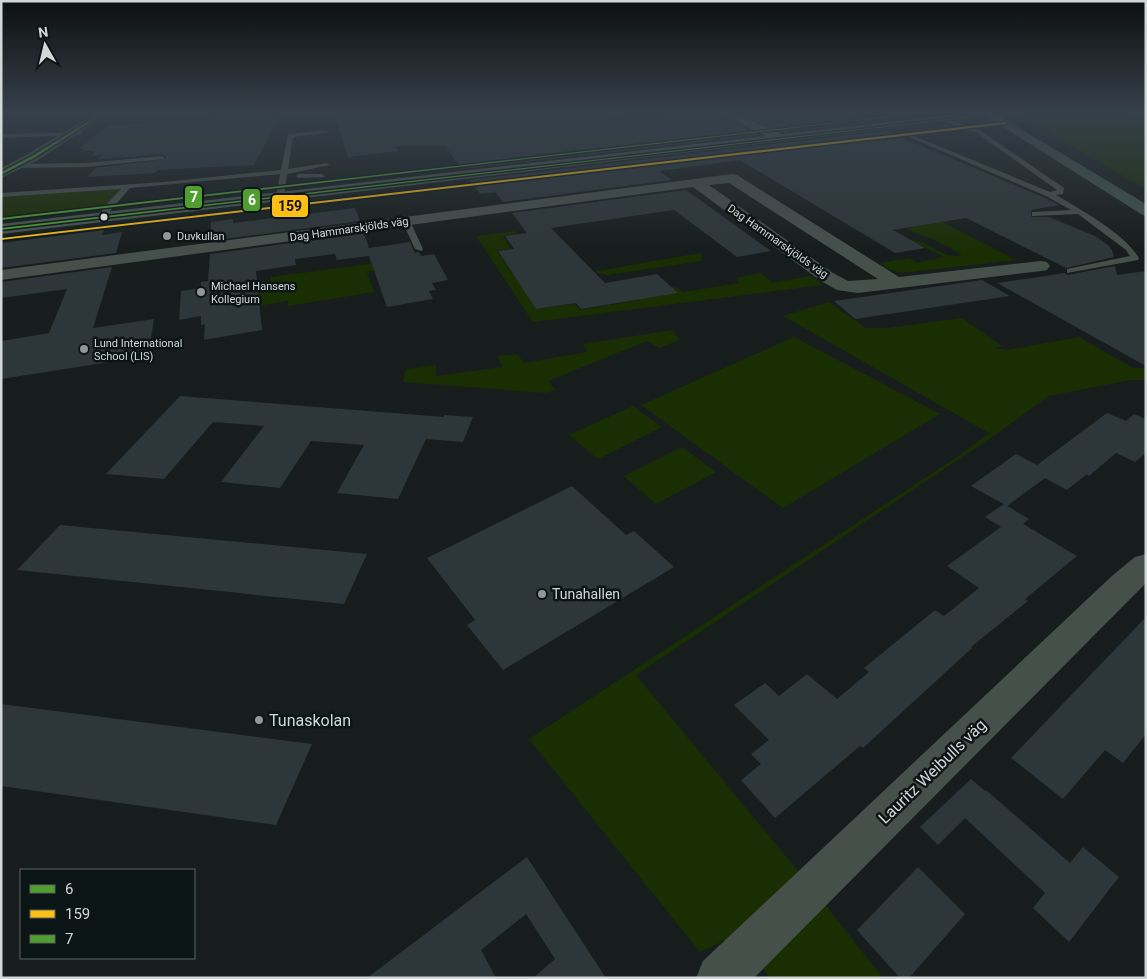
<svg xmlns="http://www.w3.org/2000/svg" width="1147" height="979" font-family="Roboto,sans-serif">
  <rect width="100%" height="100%" fill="#171d1c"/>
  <path fill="#1a2e04" d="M1013 113H1146V189L1017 115Z
    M128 188 115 207 1 220V197Z
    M881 190 1016 260 902 273 882 267 885 266 881 263 910 258 917 263 944 257 911 240C930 241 943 260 962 255L935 240 906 229 915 226Z
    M515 231 517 234 503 236 511 249 497 251 512 274 529 271 528 294 537 309 575 304 580 310 640 300 635 293 675 287 683 292 740 283 736 278 761 273 773 283 810 276 823 285 533 322 476 236Z
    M700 253 703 256 701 261 608 275 596 273 597 271Z
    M376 263 379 269 367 272 374 292 288 306V301L238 309 246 283 271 281V277Z
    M829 302 866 328H888L962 318 1002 346 994 348 1008 350 1079 337 1133 368H1146V380H1130L1049 396 995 435 636 675 812 888 883 978H771L734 936 700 952 529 739 963 453 989 433 783 316Z
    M673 330 679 340 659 348 647 341 548 381 555 390 545 393 403 382 406 369 436 365V376L502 367 498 356 517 354 524 363 587 352 583 344Z
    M794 337 940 414 783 508 641 405Z
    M633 406 662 427 598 459 569 435Z
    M682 447 716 472 656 504 624 476Z"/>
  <path fill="#2d3638" d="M215 113H272L269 117 280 116 254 165 158 170 155 173 87 177 96 168 166 159V156L162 154 105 159 106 158 98 159 102 155 91 156 95 152H92L93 151H82L85 149H79L105 128 113 125 208 121Z
    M334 113H603L613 120 693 113H719L721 117 759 135 462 169 445 146H395L399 151 348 157Z
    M738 113H842L866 123 782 132Z
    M886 131 1045 198 1059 205 1031 210V217H1049L1095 236 1108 245 1112 250 1114 257 1066 268 966 218 893 230 925 248 895 253 740 160 659 171 672 180 503 202 495 192 480 194 470 180Z
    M686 190 771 251 737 257 674 210 551 228 605 283 657 274 678 293 581 309 576 303 536 309 498 251 514 249 505 236 527 233 512 213Z
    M355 208 360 221 210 241 211 222 233 219V223Z
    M104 230 102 235 122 232 116 253 1 268V243Z
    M364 233 369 248 410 242 415 253 419 252 421 256 434 254 448 280 432 283 436 290 429 291 433 299 387 307 369 256 337 260 335 254 295 259 296 265 256 271 262 330 204 340 205 324 201 325V316L179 320 181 291 201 288V282L208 281 210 254Z
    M1115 266 1117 275 1146 271V366L997 283 1065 273 1067 275Z
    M112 267 93 328 154 319 148 356 1 379V341L49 333 67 289 1 298V282Z
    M982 280 1010 296 855 319 834 301Z
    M180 396 444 417V415L473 417 463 442 426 439 398 499 337 493 364 445 311 441 280 488 221 482 264 426 213 422 164 479 106 474Z
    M1107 413 1126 421 1134 414 1146 419V453L1135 462 1116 453 1089 476 1087 474 1067 490 1045 478 1007 506 971 486 1016 454 1037 465Z
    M572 486 626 535 634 531 674 567 503 670 467 625 475 620 427 558Z
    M1004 504 1029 519 1023 524 1077 556 1025 599 1028 601 971 647 972 648 863 748 860 746 775 818 741 780 761 764 751 754 769 740 734 705 765 683 779 696 807 674 837 699 869 672 864 668 935 610 944 616 979 588 947 566 1001 527 985 517Z
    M60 525 367 554 344 604 17 570Z
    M1146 617V734L1123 763 1105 750 1063 799 1011 758Z
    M1 704 312 744 276 825 1 786Z
    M971 779 985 791 986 790 1070 863 1083 847 1119 877 1069 942 1033 908 1045 893 965 818 938 845 920 827Z
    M527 857 606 978H533L555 959 526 914 481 950 496 978H367Z
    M918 867 965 914 909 978H900L857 930Z"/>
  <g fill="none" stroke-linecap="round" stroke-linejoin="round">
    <path fill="#46504b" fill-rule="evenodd" d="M942 117 981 131 1064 188 1063 194 1056 195C1081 210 1124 233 1139 258L1138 260 1067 273V269L1130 256 1126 250 1078 214 1032 216V212H1035L1071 210 1046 196 907 136 912 135 1050 192 1057 190 977 133 940 120Z
      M325 130 327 133 293 137 288 169 327 163 330 165 287 174 284 197 280 199 276 197 280 174 130 188 110 211 107 220H104L100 218 103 208 121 189 1 197V193L164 182 281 170 288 134Z
      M82 132 80 135 1 138V134Z
      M162 156 165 158 164 159 86 167 16 168 13 166 16 164 86 163Z
      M322 174 325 176 324 177 299 178 296 176 299 174Z
      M403 219 410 221 423 249 422 251 415 249 402 221Z"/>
    <path fill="#46504b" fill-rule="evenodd" d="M96 113H109L38 160 1 178V168L28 154Z
      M732 174 737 175 899 277 1041 261 1047 262 1050 266 1047 270 1041 271 858 293 837 290 821 281 693 187 1 280V270ZM729 183 878 279 848 281 833 273 709 185Z
      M1146 554V583L754 978H696L703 961 1113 575 1135 557Z"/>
    <path fill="#4a5651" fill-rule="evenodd" d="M721 113H734L782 134 960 114 966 117 960 120 1 234V224L766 136 722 115Z
      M1124 113H1146V117L1130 116Z"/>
    <path fill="#42534c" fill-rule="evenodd" d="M981 113H994L1146 204V216L1141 214Z"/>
    <g stroke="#0c1515" stroke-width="3">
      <path id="bus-1" d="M102 113H105L34 158 1 175V172L32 156Z
        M1000 113H1006L1 230V228Z"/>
    </g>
    <g stroke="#0c1515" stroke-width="3">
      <path id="bus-2" d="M1005 122 1006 124 1 240 2 238Z"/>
    </g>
    <g stroke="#0c1515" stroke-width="3">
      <path id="bus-3" d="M917 113H923L1 220V218Z"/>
    </g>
    <use href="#bus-1" fill="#509e2f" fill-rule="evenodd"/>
    <use href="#bus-2" fill="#fbbf15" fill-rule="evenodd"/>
    <use href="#bus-3" fill="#509e2f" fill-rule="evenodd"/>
  </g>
  <linearGradient id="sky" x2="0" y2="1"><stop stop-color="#0d100f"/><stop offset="0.45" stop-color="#36404b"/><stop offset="1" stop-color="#36404b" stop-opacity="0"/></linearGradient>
  <rect width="1147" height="250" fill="url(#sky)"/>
  <circle fill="#d2d8d7" stroke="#0c1515" stroke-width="2" cx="104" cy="217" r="4.5"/>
  <g fill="#919796" stroke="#0c1515" stroke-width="2">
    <circle cx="167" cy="236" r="5"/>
    <circle cx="201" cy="292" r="5"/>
    <circle cx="84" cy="349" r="5"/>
    <circle cx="542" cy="594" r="5"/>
    <circle cx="259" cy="720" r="5"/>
  </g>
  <g text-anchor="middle" stroke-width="5" stroke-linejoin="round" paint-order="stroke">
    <g font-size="11" fill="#d2d8d7" stroke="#0c1515">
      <text transform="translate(349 229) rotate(-8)" y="4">Dag Hammarskjölds väg</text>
      <text transform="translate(778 241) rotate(35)" y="4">Dag Hammarskjölds väg</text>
    </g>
    <g font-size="11" fill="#d2d8d7" stroke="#0c1515" text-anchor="start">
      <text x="177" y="240">Duvkullan</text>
      <text x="211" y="290">Michael Hansens<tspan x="211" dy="13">Kollegium</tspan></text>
      <text x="94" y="347">Lund International<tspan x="94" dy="13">School (LIS)</tspan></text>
    </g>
    <g font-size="14" fill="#d2d8d7" stroke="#0c1515" text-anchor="start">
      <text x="552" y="599">Tunahallen</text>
    </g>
    <g font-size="16" fill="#d2d8d7" stroke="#0c1515" text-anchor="start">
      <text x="269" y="726">Tunaskolan</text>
    </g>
    <g font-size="16" fill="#d2d8d7" stroke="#0c1515">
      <text transform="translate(932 771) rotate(-44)" y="6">Lauritz Weibulls väg</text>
    </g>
  </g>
  <g stroke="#0c1515" stroke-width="2">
    <rect x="184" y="185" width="19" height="24" rx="5" fill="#509e2f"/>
    <rect x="242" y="188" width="19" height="24" rx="5" fill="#509e2f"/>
    <rect x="271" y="194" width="38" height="24" rx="5" fill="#fbbf15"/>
  </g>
  <g font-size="14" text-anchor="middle" font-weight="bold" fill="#fff">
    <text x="194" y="202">7</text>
    <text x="252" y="205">6</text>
  </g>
  <g font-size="14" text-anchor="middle" font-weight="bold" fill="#111">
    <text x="290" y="211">159</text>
  </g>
  <rect width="1147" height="979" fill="none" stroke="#d2d8d7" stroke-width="5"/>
  <rect x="20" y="869" width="175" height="90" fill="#0c1515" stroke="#5b6363"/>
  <rect x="30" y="885" width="25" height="8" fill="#509e2f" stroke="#5b6363"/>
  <text x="65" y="894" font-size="15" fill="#d2d8d7">6</text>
  <rect x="30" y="910" width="25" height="8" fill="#fbbf15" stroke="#5b6363"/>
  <text x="65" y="919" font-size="15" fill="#d2d8d7">159</text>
  <rect x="30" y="935" width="25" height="8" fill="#509e2f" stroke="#5b6363"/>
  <text x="65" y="944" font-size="15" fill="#d2d8d7">7</text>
  <g transform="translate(45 45) rotate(352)" stroke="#0c1515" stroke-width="4" paint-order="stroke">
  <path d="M0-4L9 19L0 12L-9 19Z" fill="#d2d8d7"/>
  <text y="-8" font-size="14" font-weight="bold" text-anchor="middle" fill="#d2d8d7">N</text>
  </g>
</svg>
